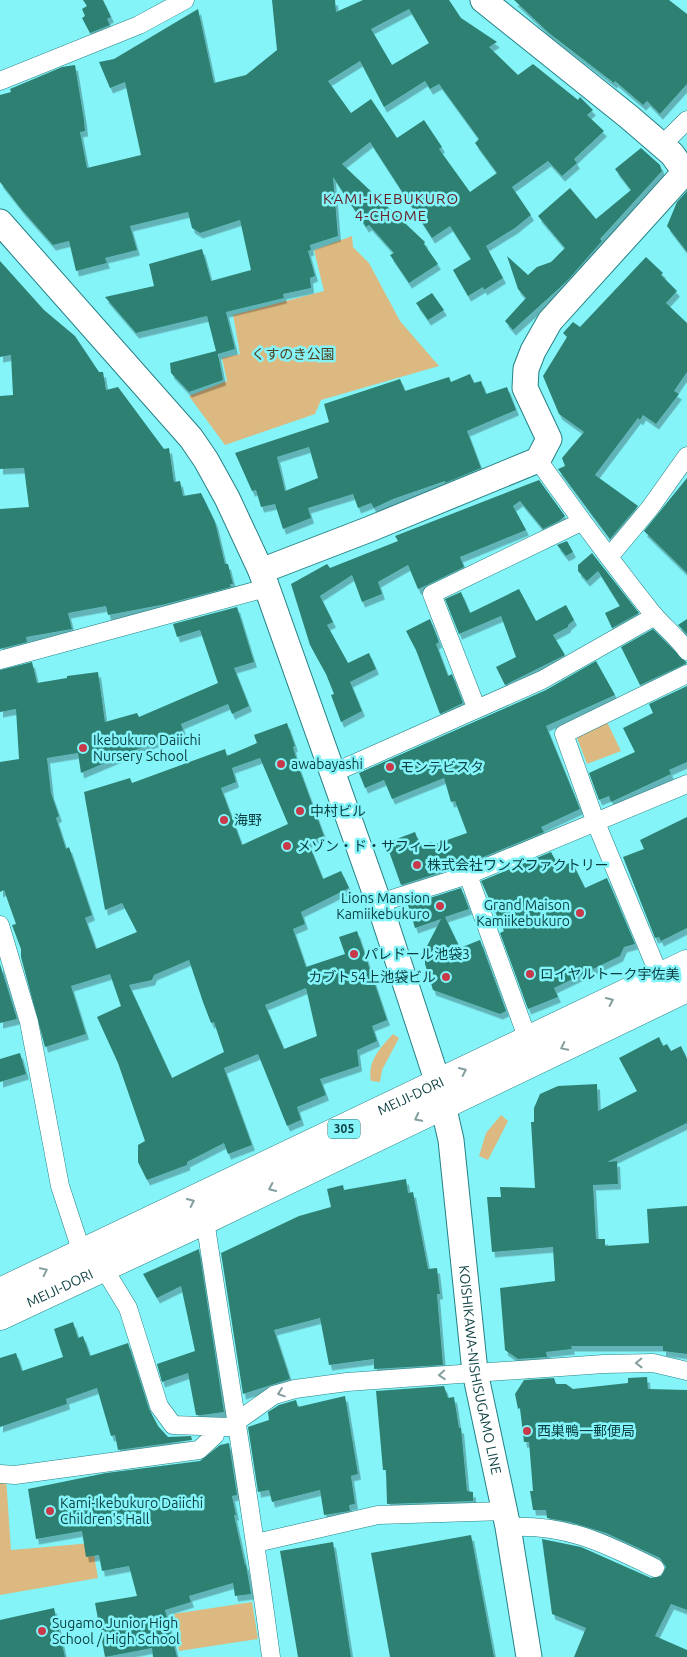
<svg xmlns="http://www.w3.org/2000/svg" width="687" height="1657" font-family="Ubuntu,'Noto Sans JP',sans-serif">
  <defs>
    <filter id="shadow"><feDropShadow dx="3" dy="5.5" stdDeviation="0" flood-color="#0004"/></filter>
  </defs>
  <rect width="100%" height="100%" fill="#84f4f9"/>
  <path fill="#dcb980" d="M352 236 353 247 369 263 400 321 439 366 321 400 315 414 225 445 189 396 227 381 222 358 240 354 233 315 324 291 314 250Z
    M607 722 621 751 587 764 576 735Z
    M393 1034 399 1038 382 1070 380 1082 371 1081C367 1061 381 1047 393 1034Z
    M501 1115 508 1121 488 1160 479 1156 486 1133Z
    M0 1477 6 1478 11 1550 92 1543 98 1578 0 1595Z
    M252 1602 258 1639 179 1651 173 1614Z"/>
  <path fill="#2e8072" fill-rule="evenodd" filter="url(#shadow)" d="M83 0H103L111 17 107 19 110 25 90 33 82 18 85 16 82 9 87 6Z
    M272 0H335L336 12 363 0H449L461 18 497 42 489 47 518 75 533 64 578 100 580 97 593 110 587 115 604 131 574 159 577 163 562 176 548 161 512 187 531 215 515 228 486 246 503 278 484 290 483 287 468 296 453 270 471 259 450 226 432 238 370 142 342 164 425 242 424 244 438 264 409 283 390 255 394 253 369 225 366 227 333 177 338 236 310 245 311 250 308 251 315 276 310 278 311 288 283 294 284 298 226 312 235 349 218 354 223 380 189 392 171 373 170 363 216 351 207 316 136 333 105 297 154 286 149 264 202 249 211 281 251 270 240 220 200 233 192 228 188 212 130 226 137 250 105 258 107 263 76 271 69 241 53 245 22 210 0 182V95L11 92 10 89 62 67 75 65 84 120 85 131 80 132 87 168 141 155 125 82 110 88 99 62 114 59 198 9 214 83 246 75 277 50ZM409 9 429 43 392 65 371 29ZM360 61 384 107 425 81 430 89 439 84 479 139 475 143 497 173 470 192 439 149 442 147 424 120 397 138 371 99 351 113 328 81Z
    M514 0H669L687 14V84L660 114 647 101 643 105 615 81 614 83 549 33Z
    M641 148 660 165 662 171 600 239 602 241 567 281 513 330 505 321 526 298 518 289 507 256 528 275 537 267 551 262 565 248 538 216 570 188 596 219 631 190 615 169Z
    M687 191V252L667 226 677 202Z
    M646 257 663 273 661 275 677 291 666 303 687 323V372L674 391 679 394 656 424 643 415 640 420 638 418 595 475 638 506 610 539 558 469 565 466 562 458 584 432 559 414 543 376 567 337 563 333 573 322 580 327Z
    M0 261 44 310 75 336 99 372H103L106 390 118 387 164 449 169 448 174 482 180 481 183 496 201 493 215 522 225 564H228L233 584H230L231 587 166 604 108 615 106 606 68 613 72 629 26 637 27 642 0 649V509L29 507 24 468 0 469V396L13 395 11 355 0 357Z
    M432 293 444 310 428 320 416 303Z
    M470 374 474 383 481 381 486 394 507 387 516 410 467 431 481 468 445 483V481L393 499 374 508 371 503 358 508 353 494 308 508 311 518 283 529 275 504 261 507 256 490 252 491 235 453 329 422 324 404 400 379 405 391 449 377 451 382ZM309 447 318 478 285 491 277 457Z
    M687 478V573L644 531Z
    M539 480 565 516 559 521 543 529 520 501 513 506 526 530 460 557 464 567 425 586 418 589 408 565 378 582 382 594 362 602 352 575 320 596 333 622 327 625 348 663 369 653 376 669 350 682 362 711 341 722 331 695 334 694 326 674 310 645 291 584 327 564 330 568 398 541 395 536Z
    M567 541 573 552 566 556 557 545Z
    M592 553 639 613 612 628 605 613 620 606 598 571 587 581 578 571V565Z
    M519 589 536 621 566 605 574 620 568 625V627L553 635 565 655 505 685 496 667 516 657 501 616 459 634 445 599 461 592 470 613Z
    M237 607 254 662 234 668 249 706 232 714 228 704 181 724 183 730 81 773 78 753 47 758 51 793 59 816 56 818 66 849 69 847 92 915 85 918 96 949 137 932 122 903 105 910 84 792 130 778 132 783 225 749 227 756 257 743 254 735 287 723 295 746 293 747 299 768 324 836 308 842 323 879 341 871 349 888 301 912 305 924 293 929 306 967 345 954 339 937 357 931 387 1020 372 1026 377 1041 357 1050 359 1066 320 1079 326 1095 297 1107 301 1120 287 1126 258 1054 224 1068 252 1145 228 1154 224 1143 187 1162V1165L147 1180 138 1162V1145L145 1141 118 1063 97 1017 121 1006 110 974 71 986 86 1034 45 1047 21 957V949L12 925 16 924 4 890 0 892V762L19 759 16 709 0 712V670L32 662 37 683 67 678V676L98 672 105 722 137 713 139 717 218 683 200 630 177 637 173 624ZM260 758 288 824 242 845 221 788 236 782 232 768ZM189 960 203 1002 211 1023 214 1022 224 1052 172 1078 129 985 152 980 154 975ZM306 988 317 1036 284 1049 265 1005Z
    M430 619 439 642 436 644 448 676 452 674 463 703 440 714 416 650 406 631Z
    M687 619V634L678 625Z
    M653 629 687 663 640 685 621 647Z
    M596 661 615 695 546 726 580 809 541 827 544 832 464 865 401 885 386 843 415 832 420 845 432 842 433 845 467 833 455 801 451 802 444 778 392 799 384 780 365 788 359 773 546 690Z
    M687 686V762L669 770 671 774 611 802 609 796 599 800 589 773 635 752 623 728 653 713 649 704Z
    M687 817V928L661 941 659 937 655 938 623 857 644 849 640 840Z
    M551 852 559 867 572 862 585 888 607 878 635 944 624 947 620 956 554 988 558 997 528 1009 500 933 504 931 481 881Z
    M461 888 469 909 445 917 460 948 480 940 506 1011 500 1014 433 990 425 964V950L441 919 415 928 408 905Z
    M0 964 17 1019 0 1023Z
    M659 1037 663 1046 667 1044 671 1051 681 1046 687 1059V1123L607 1162 617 1161 618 1184 593 1185 596 1239H605V1246L649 1243 647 1209 687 1206V1354L663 1351V1346H571L572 1349 546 1352 547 1357 518 1359 505 1350 500 1288 555 1281 553 1247 492 1252 487 1197H501L500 1187 535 1188 531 1122H534V1108L540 1094 558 1086 597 1084 598 1111 637 1091 619 1058Z
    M20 1053 26 1074 0 1082V1059Z
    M406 1179 408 1193 413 1192 428 1269 437 1268 440 1294H437L443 1365 374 1369V1359L329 1365 320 1318 274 1330 290 1379 243 1394 221 1253 299 1216 331 1207 327 1189 343 1185 344 1190Z
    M199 1249 224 1412 202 1415H196L188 1373 162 1382 157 1364 195 1351 181 1286 157 1298 143 1274Z
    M73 1322 78 1338 83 1336 90 1356 128 1343 149 1409 158 1426 168 1437 191 1436 192 1440 118 1450 115 1435 111 1436 97 1388 66 1399 67 1404 0 1427V1358L16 1353 22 1371 63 1357 54 1329Z
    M647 1377 648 1389 687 1390V1610L671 1604 655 1636 687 1650V1657H574L586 1628 552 1614 542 1539 581 1547 651 1578 661 1576 666 1567 660 1558 606 1533 570 1522 547 1518 546 1510H533L530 1491H533L529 1442H524L520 1408 518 1409 515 1394 524 1380 554 1378 556 1384H566L573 1389 628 1383V1378Z
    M444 1386 448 1398 454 1397 459 1428H461L467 1491 473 1492V1501L387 1504 386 1470H383L376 1391Z
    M345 1396 358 1474 351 1476 355 1504 349 1505 350 1511 324 1515 320 1490 272 1502 269 1490 258 1492 248 1427 269 1420 268 1412 279 1405 296 1400 298 1407Z
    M229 1443 237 1495 232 1496 236 1515H234L245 1565H246L251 1594 235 1596 233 1583 189 1596 191 1602 165 1610 177 1657H153L152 1648 105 1657 95 1603 137 1596 129 1566 102 1571 99 1555 86 1557 82 1531 36 1539 28 1489 106 1473 200 1461 220 1445Z
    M471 1535 494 1657H390L371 1553Z
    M333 1542 351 1657H298L280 1551Z
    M54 1608 65 1657H0V1620Z"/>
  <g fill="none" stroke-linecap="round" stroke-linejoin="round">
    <g stroke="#268084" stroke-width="19">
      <path id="street" d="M0 81 139 25 185 0
        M662 145 687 120
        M538 460C575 512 613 564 653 614 664 627 677 637 687 651
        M609 557 650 508 687 456
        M0 660 266 588
        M476 707 432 594 581 522
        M333 773 542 680 655 616
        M468 875 528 1040
        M379 903 468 875 687 784
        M0 925 29 1022 60 1186 82 1253
        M660 977 596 823 564 734 687 674
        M205 1220C227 1366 252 1511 271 1657
        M103 1267 128 1308 159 1406 173 1425 229 1427 274 1395 295 1389 347 1382 604 1364 653 1363 687 1371
        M0 1474 15 1475 199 1450 215 1435 214 1428
        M508 1527C567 1524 604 1543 655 1568
        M256 1543 378 1515 505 1511"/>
    </g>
    <g stroke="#268084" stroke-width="27">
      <g id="secondary">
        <path d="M483 0 629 117 672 154 687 175"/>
        <path id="s1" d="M0 222 191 438 206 460 227 498 261 571 382 912 438 1083 451 1140 475 1372 508 1527 529 1657"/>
        <path d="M261 571 370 529 538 460 549 439 525 388 526 369 533 351 550 321 685 172"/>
      </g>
    </g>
    <g stroke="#268084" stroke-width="29">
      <g id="primary">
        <path id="s2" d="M0 1292 687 964"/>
        <path id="s3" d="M0 1316 205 1220 687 988"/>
      </g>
    </g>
    <use href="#street" stroke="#fff" stroke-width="18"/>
    <use href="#secondary" stroke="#fff" stroke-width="25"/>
    <use href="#primary" stroke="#fff" stroke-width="28"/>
  </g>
  <defs><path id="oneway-chevron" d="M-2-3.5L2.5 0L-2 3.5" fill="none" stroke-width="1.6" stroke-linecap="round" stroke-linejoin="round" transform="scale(1.25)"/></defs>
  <g stroke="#849e9f">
    <use href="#oneway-chevron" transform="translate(610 1001) rotate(-25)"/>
    <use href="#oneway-chevron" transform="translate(564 1047) rotate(154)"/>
    <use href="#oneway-chevron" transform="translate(463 1071) rotate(-25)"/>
    <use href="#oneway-chevron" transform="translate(418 1118) rotate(153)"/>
    <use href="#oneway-chevron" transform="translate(272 1188) rotate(155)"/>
    <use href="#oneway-chevron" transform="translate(191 1202) rotate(-25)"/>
    <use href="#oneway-chevron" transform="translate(44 1271) rotate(-26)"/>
    <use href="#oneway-chevron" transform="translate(639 1363) rotate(179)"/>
    <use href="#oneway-chevron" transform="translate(442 1375) rotate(176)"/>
    <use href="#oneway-chevron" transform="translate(281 1393) rotate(161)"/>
  </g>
  <g fill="#c93949" stroke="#84f4f9" stroke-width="2">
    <circle cx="83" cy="748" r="5"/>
    <circle cx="281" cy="764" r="5"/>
    <circle cx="390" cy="767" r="5"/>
    <circle cx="300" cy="811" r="5"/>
    <circle cx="224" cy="820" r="5"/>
    <circle cx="287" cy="846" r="5"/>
    <circle cx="417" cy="865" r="5"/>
    <circle cx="440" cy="906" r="5"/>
    <circle cx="580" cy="913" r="5"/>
    <circle cx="354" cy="954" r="5"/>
    <circle cx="530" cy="974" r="5"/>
    <circle cx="446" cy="977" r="5"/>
    <circle cx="527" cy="1431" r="5"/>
    <circle cx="50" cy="1511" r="5"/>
    <circle cx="42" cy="1631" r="5"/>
  </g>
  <g text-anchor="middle" stroke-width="5" stroke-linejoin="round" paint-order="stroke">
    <rect fill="#84f4f9" stroke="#2e7477" stroke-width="1" x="328" y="1119.5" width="32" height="19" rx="4"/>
    <g font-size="12" font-weight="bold" fill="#093d3f">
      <text x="344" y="1133">305</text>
    </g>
    <g font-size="14" fill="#523f1e" stroke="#84f4f9">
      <text x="293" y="359">くすのき公園</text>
    </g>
    <g font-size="14" fill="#093d3f" stroke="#84f4f9" text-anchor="start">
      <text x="93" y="745">Ikebukuro Daiichi<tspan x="93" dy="16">Nursery School</tspan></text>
      <text x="291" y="769">awabayashi</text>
      <text x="400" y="772">モンテビスタ</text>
      <text x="310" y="816">中村ビル</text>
      <text x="234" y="825">海野</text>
      <text x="297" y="851">メゾン・ド・サフィール</text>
      <text x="427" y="870">株式会社ワンズファクトリー</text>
      <text x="430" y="903" text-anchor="end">Lions Mansion<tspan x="430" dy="16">Kamiikebukuro</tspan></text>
      <text x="570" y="910" text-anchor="end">Grand Maison<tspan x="570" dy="16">Kamiikebukuro</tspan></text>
      <text x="364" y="959">パレドール池袋3</text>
      <text x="540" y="979">ロイヤルトーク宇佐美</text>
      <text x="436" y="982" text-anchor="end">カブト54上池袋ビル</text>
      <text x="537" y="1436">西巣鴨一郵便局</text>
      <text x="60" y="1508">Kami-Ikebukuro Daiichi<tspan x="60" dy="16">Children's Hall</tspan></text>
      <text x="52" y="1628">Sugamo Junior High<tspan x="52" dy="16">School / High School</tspan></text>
    </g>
    <g font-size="14" fill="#093d3f" stroke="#84f4f9">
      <text dy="5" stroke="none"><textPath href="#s2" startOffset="455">MEIJI-DORI</textPath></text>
      <text dy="5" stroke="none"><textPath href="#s3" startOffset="66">MEIJI-DORI</textPath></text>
      <text dy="5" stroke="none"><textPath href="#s1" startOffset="1271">KOISHIKAWA-NISHISUGAMO LINE</textPath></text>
    </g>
    <g font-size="15" letter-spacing="1" fill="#662026" stroke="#84f4f9">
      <text x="391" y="204">KAMI-IKEBUKURO<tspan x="391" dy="17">4-CHOME</tspan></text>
    </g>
  </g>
</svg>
